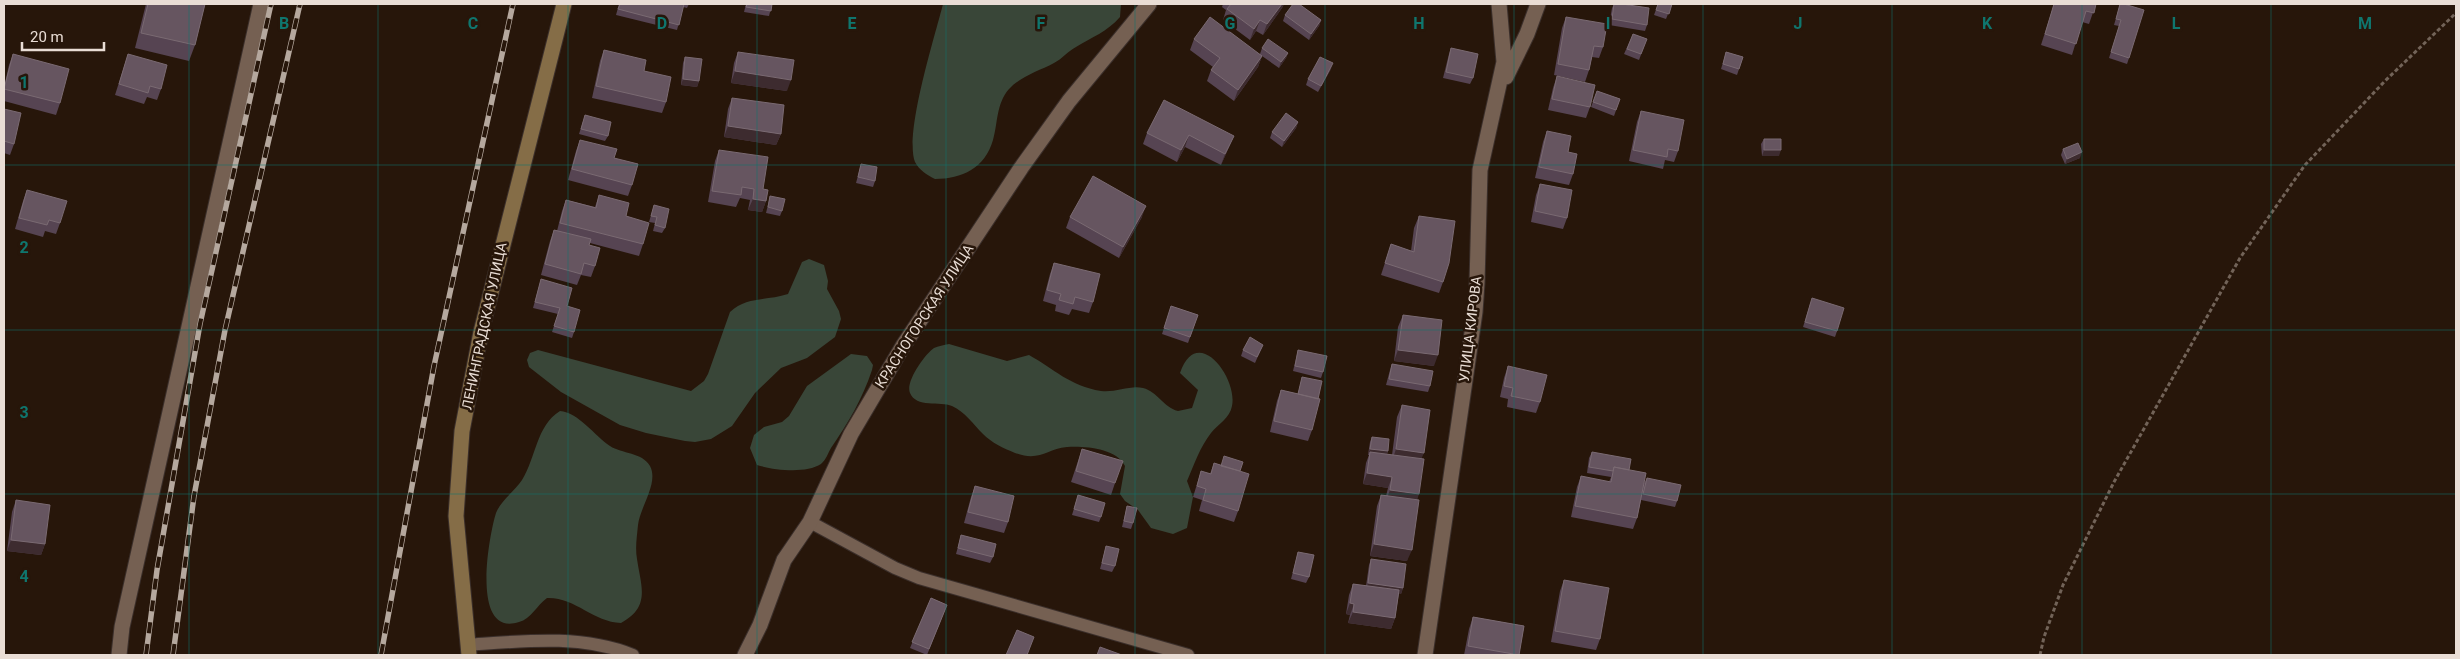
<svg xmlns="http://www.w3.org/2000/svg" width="2460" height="659" font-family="Roboto,sans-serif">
  <rect width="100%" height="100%" fill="#27160a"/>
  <path fill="#394638" d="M943 4H1121L1120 17C1107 32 1092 37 1076 47 1068 51 1062 59 1054 63 1039 71 1021 76 1009 89 996 104 998 123 993 140 985 168 962 179 935 179 927 175 919 170 915 162 904 134 935 36 943 4Z
    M809 259 824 265 828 281 827 289 839 311 841 319 835 337 807 358 781 368 755 393 732 426 711 439 695 442 685 441 646 433 620 425 561 392 529 367 527 360 530 353 538 350 691 391 704 381 708 374 730 312C747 296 767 301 788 294L802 262Z
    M949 344 1007 361 1029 355C1054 369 1070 386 1101 391 1115 393 1130 385 1143 388 1158 392 1163 407 1178 411L1192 408 1198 390 1180 373C1197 323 1238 378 1232 406 1230 418 1218 424 1211 433 1200 447 1194 465 1187 481L1193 497 1187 528 1173 534 1151 528 1138 510 1125 501 1120 494 1125 466C1116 448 1085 446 1067 447 1046 449 1040 462 1015 453 1003 448 992 443 983 434 973 424 965 412 952 406 940 401 916 408 910 393 905 382 925 354 934 348 938 346 944 345 949 344Z
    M851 354 867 356 873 365 872 370C862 400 848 423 831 448 828 453 826 460 821 464 806 474 773 470 757 465L750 448 754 435 764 427 782 422 789 416 807 386Z
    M560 411C578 412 595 436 610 446 622 454 642 452 650 466 659 483 640 507 638 525 637 536 635 548 637 559 641 586 651 607 621 623 593 622 575 597 547 598 537 605 531 619 519 622 470 638 489 535 496 513 501 500 515 491 522 480 536 458 536 426 560 411Z"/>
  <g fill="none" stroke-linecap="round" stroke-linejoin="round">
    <g stroke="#3b2f2b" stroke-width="14">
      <path id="lane" d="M810 522 895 568 919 578 1188 655
        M468 645C523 641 581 634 633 655"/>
    </g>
    <g stroke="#3b2f2b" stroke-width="17">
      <path id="street" d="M1506 77 1527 34 1538 4
        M119 655 122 627 261 4
        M745 655 760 625 784 560 810 522 851 434 903 346 1021 168 1069 101 1149 4
        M1425 655 1475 312 1477 283 1480 170 1504 62 1499 4"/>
    </g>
    <g stroke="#3b2f2b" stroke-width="17">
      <path id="secondary" d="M469 655 456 516 462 431 481 332 564 4"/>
    </g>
    <path stroke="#726358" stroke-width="3" stroke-dasharray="4 2.5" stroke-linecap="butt" d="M2040 655 2044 637 2063 585 2114 482 2240 258 2305 165 2385 81 2456 13"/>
    <use href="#lane" stroke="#756052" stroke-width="12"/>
    <use href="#street" stroke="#756052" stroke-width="15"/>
    <use href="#secondary" stroke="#856d47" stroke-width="15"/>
    <g stroke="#b5a89e" stroke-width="5.5">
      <path id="rail" d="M146 655 157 570 200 324 271 4
        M173 655 194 496 225 330 300 4
        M381 655 434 366 513 4"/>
    </g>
    <use href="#rail" stroke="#27160a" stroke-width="4" stroke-dasharray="11" stroke-linecap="butt"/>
  </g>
  <path fill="#564452" d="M146 4H205L195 45 189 61 135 48Z
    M619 4H689L687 8 683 7 677 30 616 15Z
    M746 4H772L769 16 744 12Z
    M1223 4H1284L1282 8 1263 35 1256 31 1250 40 1223 20 1226 10 1222 7Z
    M1614 4 1647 25 1645 31 1609 25 1612 8Z
    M1658 4H1672L1666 19 1654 15Z
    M2054 4H2096L2089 24 2082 22 2072 55 2041 45Z
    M2120 4 2129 58 2127 64 2109 58 2119 26 2114 25Z
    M1285 15 1321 20 1319 26 1309 40 1283 21Z
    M1566 17 1603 47 1599 58 1592 57 1589 70 1585 82 1554 75 1562 28Z
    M1633 34 1647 39 1639 60 1624 54Z
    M1194 39 1260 54 1262 48 1288 53 1286 58 1279 68 1262 56 1258 67 1234 101 1207 81 1211 70 1213 67 1190 50Z
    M1451 48 1473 78 1470 84 1443 78 1449 54Z
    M604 50 644 71 666 102 662 113 592 98 600 61Z
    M738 52 787 91 731 83 734 63Z
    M1726 52 1743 57 1737 75 1721 69Z
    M13 54 60 103 56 115 4 101V87L9 65Z
    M128 54 161 89 157 100 147 97 144 104 115 95Z
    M685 57 699 81 697 87 681 85 683 63Z
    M1331 69 1318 92 1306 85 1308 79Z
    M1557 76 1590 107 1586 118 1548 110 1553 88Z
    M1597 91 1620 99 1614 116 1591 107Z
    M732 98 781 134 776 145 724 137 728 109Z
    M4 109 14 144 10 155 4 153Z
    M1641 111 1678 151 1674 162 1665 160 1663 169 1629 161 1637 122Z
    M585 115 608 136 605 141 579 134Z
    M1298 122 1296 128 1282 147 1270 138 1272 132Z
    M1547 131 1568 152 1573 174 1569 185 1535 178 1543 142Z
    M1147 133 1234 136 1229 147 1221 165 1185 147 1177 162 1143 144Z
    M1764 139 1779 156H1762L1761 144Z
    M580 140 614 158 632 185 628 196 568 180 576 151Z
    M2063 149 2080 158 2065 164 2061 155Z
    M719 150 763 189 766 201 762 212 748 210 750 200 740 198 736 207 708 202 715 161Z
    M861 164 875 181 873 187 856 183Z
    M1540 184 1567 218 1563 229 1531 222 1536 195Z
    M27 190 60 223 56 234 45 231 43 237 15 229 23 201Z
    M599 195 626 216 643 244 639 256 590 243 589 245 595 266 591 277 581 275 577 285 541 275 550 241 554 230 557 231 562 211 566 200 595 207Z
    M770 196 782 211 780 216 766 213Z
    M654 205 665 228 662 233 653 231 655 223 649 222Z
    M1419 216 1443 282 1439 293 1381 275 1391 244 1411 251 1414 228Z
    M1070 217H1142L1119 258 1066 228Z
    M1054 263 1093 302 1089 313 1072 309 1069 315 1055 311 1056 305 1043 301 1050 274Z
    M541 279 567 306 574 332 572 338 552 332 558 314 533 308Z
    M1810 304 1837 331 1835 337 1803 327Z
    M1171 306 1198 315 1188 343 1162 334Z
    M1403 315 1434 366 1394 361 1398 327Z
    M1263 345 1255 363 1241 356 1243 350Z
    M1298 350 1323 372 1321 378 1293 371Z
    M1392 364 1430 386 1428 392 1386 385 1390 370Z
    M1508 366 1540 402 1536 413 1507 407 1508 399 1500 397 1504 378Z
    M1302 377 1312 430 1308 441 1270 432 1277 401 1281 390 1298 394Z
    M1402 405 1422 459 1417 500 1407 561 1370 556 1377 506 1381 495 1386 496 1388 488 1363 484 1366 463 1369 455H1368L1370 442 1372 437 1388 451 1387 454 1392 455 1397 417Z
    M1082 449 1115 483 1111 495 1071 482Z
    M1592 452 1629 470 1644 483 1647 478 1677 501 1675 507 1641 500 1637 518 1633 529 1571 517 1577 487 1581 476 1609 482 1611 477 1587 473 1589 458Z
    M1214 463 1240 471 1238 511 1234 522 1199 511 1202 500 1193 497 1201 471 1210 474Z
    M975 486 1008 522 1004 533 964 523 971 497Z
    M1078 495 1101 517 1099 522 1072 515Z
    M16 500 45 544 41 555 7 551 12 512Z
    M1127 506 1133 523 1131 529 1122 527Z
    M961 535 993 557 990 563 956 554Z
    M1106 546 1115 566 1112 572 1100 569Z
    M1298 552 1309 577 1306 583 1291 579Z
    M1371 559 1403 588 1401 594 1399 593 1395 618 1391 629 1348 623 1350 615 1346 614 1349 595 1353 584 1366 586 1369 565Z
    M1564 580 1600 639 1596 650 1551 642 1560 591Z
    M931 598 947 605 927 655 910 648Z
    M1473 617 1524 626 1519 655H1464L1469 629Z"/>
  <path fill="#3d2b2f" d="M1282 4H1284L1282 8 1263 35 1267 24Z
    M1260 20 1256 31 1250 40 1254 29Z
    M1321 20 1319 26 1309 40 1311 34Z
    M1288 53 1286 58 1279 68 1281 62Z
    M1262 56 1258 67 1234 101 1238 90Z
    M1333 63 1331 69 1318 92 1321 86Z
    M735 71 791 80 787 91 731 83Z
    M683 79 699 81 697 87 681 85Z
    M1298 122 1296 128 1282 147 1284 141Z
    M728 126 781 134 776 145 724 137Z
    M1189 135 1185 147 1177 162 1181 150Z
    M1234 136 1229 147 1221 165 1225 154Z
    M1764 150H1781L1779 156H1762Z
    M2082 152 2080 158 2065 164 2067 159Z
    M753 199 766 201 762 212 748 210Z
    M1146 206 1142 217 1119 258 1123 247Z
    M1398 350 1438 355 1434 366 1394 361Z
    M1370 449 1388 451 1386 457 1370 452 1368 455Z
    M1396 449 1424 453 1419 464 1392 461Z
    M1367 473 1392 477 1388 488 1363 484Z
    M1390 490 1419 494 1415 506 1386 501Z
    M11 540 45 544 41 555 7 551Z
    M1374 544 1412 550 1407 561 1370 556Z
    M1368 583 1403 588 1401 594 1366 589Z
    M1350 603 1354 604 1350 615 1346 614Z
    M1353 612 1395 618 1391 629 1348 623Z"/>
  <path fill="#665560" stroke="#7a6a72" d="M148 4H205L195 45 141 33Z
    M620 4H684L679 25 618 9Z
    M747 4H772L771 11 746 7Z
    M1231 4H1282L1267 24 1260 20 1254 29 1227 9Z
    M1293 4H1299L1321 20 1311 34 1285 15Z
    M1614 4H1622L1649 8 1647 25 1612 19Z
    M1658 4H1672L1669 14 1656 10Z
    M2054 4H2096L2094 13 2086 11 2076 44 2045 34Z
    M2120 4H2124L2144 10 2129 58 2111 52 2121 20 2116 19Z
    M1210 17 1262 56 1238 90 1211 70 1220 58 1194 39Z
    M1566 17 1607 24 1603 47 1594 46 1589 70 1558 64Z
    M1633 34 1647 39 1641 54 1627 49Z
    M1268 39 1288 53 1281 62 1262 48Z
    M1451 48 1478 54 1473 78 1446 72Z
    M604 50 646 60 644 71 671 77 666 102 596 86Z
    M738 52 794 60 791 80 735 71Z
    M1726 52 1743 57 1739 69 1723 64Z
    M13 54 69 69 60 103 4 89Z
    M128 54 167 65 161 89 150 86 148 93 119 84Z
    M685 57 702 59 699 81 683 79Z
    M1320 57 1333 63 1321 86 1308 79Z
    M1557 76 1595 85 1590 107 1552 99Z
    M1597 91 1620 99 1616 110 1593 102Z
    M732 98 784 105 781 134 728 126Z
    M1164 100 1234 136 1225 154 1189 135 1181 150 1147 133Z
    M4 109 21 113 14 144 4 141Z
    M1641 111 1684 120 1678 151 1668 149 1667 157 1633 150Z
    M1286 113 1298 122 1284 141 1272 132Z
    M585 115 611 122 608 136 581 129Z
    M1547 131 1571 136 1568 152 1577 154 1573 174 1539 167Z
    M1764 139H1781V150H1764Z
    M580 140 617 149 614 158 638 164 632 185 572 169Z
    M2078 143 2082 152 2067 159 2063 149Z
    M719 150 768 157 763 189 768 190 766 201 753 199 754 189 742 187 741 195 712 191Z
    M861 164 877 167 875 181 858 177Z
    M1093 176 1146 206 1123 247 1070 217Z
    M1540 184 1572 190 1567 218 1535 211Z
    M27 190 67 201 60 223 49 220 47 225 19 218Z
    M599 195 629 203 626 216 649 223 643 244 560 223 566 200 596 208Z
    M770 196 785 199 782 211 768 207Z
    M654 205 669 209 665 228 655 225 657 217 651 216Z
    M1419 216 1455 221 1449 263 1443 282 1385 263 1391 244 1414 252Z
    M554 230 591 239 589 245 600 248 595 266 584 263 581 274 545 264Z
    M1054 263 1100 274 1093 302 1075 297 1073 304 1059 300 1061 294 1047 290Z
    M541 279 572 288 567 306 580 310 574 332 554 326 560 308 535 302Z
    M1812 298 1844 308 1837 331 1805 322Z
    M1171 306 1198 315 1190 337 1164 328Z
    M1403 315 1442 320 1438 355 1398 350Z
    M1250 337 1263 345 1257 357 1243 350Z
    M1298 350 1327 356 1323 372 1295 366Z
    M1392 364 1433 371 1430 386 1389 379Z
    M1508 366 1547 375 1540 402 1511 396 1513 388 1504 386Z
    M1302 377 1322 381 1318 399 1298 394Z
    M1281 390 1320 399 1312 430 1274 421Z
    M1402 405 1430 410 1424 453 1396 449Z
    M1372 437 1389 439 1388 451 1370 449Z
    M1082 449 1123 461 1115 483 1076 471Z
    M1370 452 1424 459 1419 494 1390 490 1392 477 1367 473Z
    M1592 452 1631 459 1629 470 1614 467 1613 471 1589 467Z
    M1224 456 1243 462 1240 471 1221 466Z
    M1214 463 1249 474 1238 511 1203 500 1206 489 1197 486 1201 471 1211 474Z
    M1614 467 1646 473 1637 518 1575 506 1581 476 1611 482Z
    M1647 478 1681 485 1677 501 1643 494Z
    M975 486 1014 496 1008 522 968 512Z
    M1078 495 1105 503 1101 517 1074 509Z
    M1381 495 1419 500 1412 550 1374 544Z
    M16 500 50 505 45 544 11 540Z
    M1127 506 1137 508 1133 523 1124 521Z
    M961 535 996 544 993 557 958 548Z
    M1106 546 1119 549 1115 566 1102 563Z
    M1298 552 1314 555 1309 577 1293 573Z
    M1371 559 1406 564 1403 588 1368 583Z
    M1564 580 1609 588 1600 639 1555 631Z
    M1353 584 1399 590 1395 618 1353 612 1354 604 1350 603Z
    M931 598 947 605 929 649 912 642Z
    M1473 617 1524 626 1519 655 1468 646Z
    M1017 630 1034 637 1027 655H1006Z
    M1100 647 1122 655H1097Z"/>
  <path fill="none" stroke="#0f766e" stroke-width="1" stroke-opacity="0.55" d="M189 4V655M378 4V655M568 4V655M757 4V655M946 4V655M1135 4V655M1325 4V655M1514 4V655M1703 4V655M1892 4V655M2082 4V655M2271 4V655M4 165H2456M4 330H2456M4 494H2456"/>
  <g text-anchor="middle" stroke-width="5" stroke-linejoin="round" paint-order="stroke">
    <g font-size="14" fill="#e9ddd5" stroke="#27160a">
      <text transform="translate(924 316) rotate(-57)" y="5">КРАСНОГОРСКАЯ УЛИЦА</text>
      <text transform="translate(484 326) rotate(-78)" y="5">ЛЕНИНГРАДСКАЯ УЛИЦА</text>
      <text transform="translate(1470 329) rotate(-83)" y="5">УЛИЦА КИРОВА</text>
    </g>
  </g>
  <g font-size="16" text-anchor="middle" font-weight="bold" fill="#0f766e" stroke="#27160a" stroke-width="5" stroke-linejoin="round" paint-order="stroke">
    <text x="284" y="29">B</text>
    <text x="473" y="29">C</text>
    <text x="662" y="29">D</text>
    <text x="852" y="29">E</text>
    <text x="1041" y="29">F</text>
    <text x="1230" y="29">G</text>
    <text x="1419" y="29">H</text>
    <text x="1608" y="29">I</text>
    <text x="1798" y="29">J</text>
    <text x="1987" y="29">K</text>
    <text x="2176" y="29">L</text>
    <text x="2365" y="29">M</text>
    <text x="24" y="88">1</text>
    <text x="24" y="253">2</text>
    <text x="24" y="418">3</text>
    <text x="24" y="582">4</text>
  </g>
  <rect width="2460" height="659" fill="none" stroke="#e9ddd5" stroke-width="10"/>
  <path d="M22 42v8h82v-8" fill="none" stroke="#e9ddd5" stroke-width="2.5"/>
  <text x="30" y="42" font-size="15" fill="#e9ddd5" stroke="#27160a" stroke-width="4" paint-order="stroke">20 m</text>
</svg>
